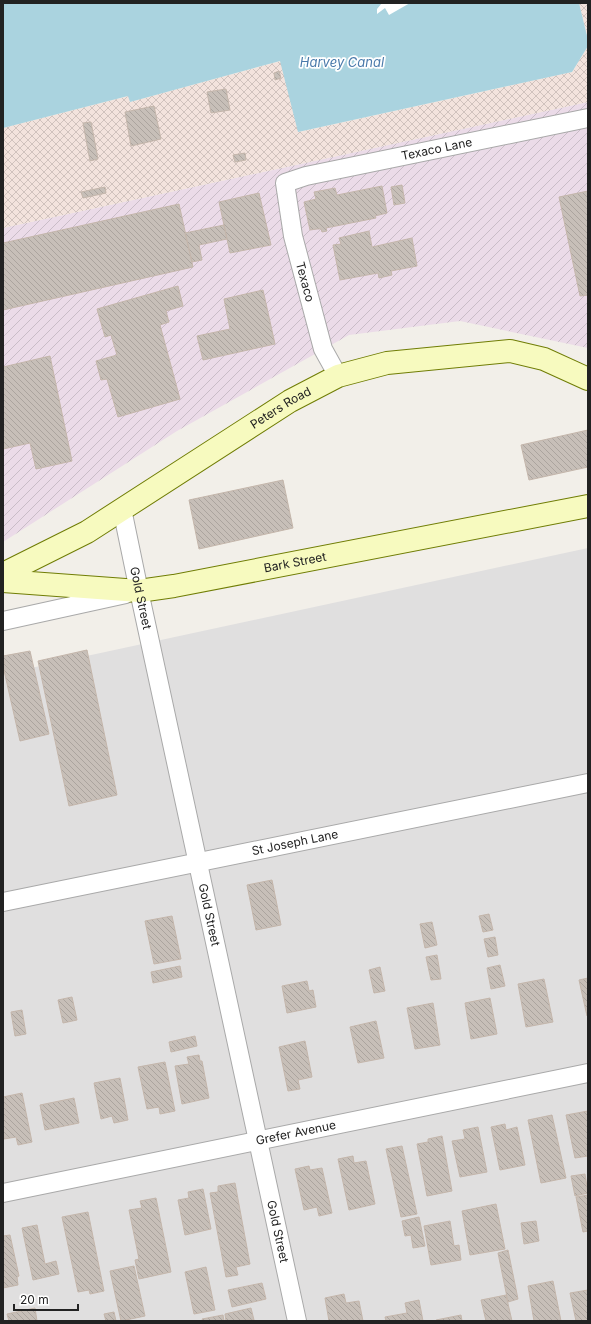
<svg xmlns="http://www.w3.org/2000/svg" width="591" height="1324" font-family="Inter,sans-serif">
  <defs>
    <pattern id="industrial-furrows" width="10" height="10" patternUnits="userSpaceOnUse"><rect width="10" height="10" fill="#ebdbe8"/><path d="M-1 1l2-2M0 10L10 0M9 11l2-2" fill="none" stroke="#c9bcc7"/></pattern>
    <pattern id="military-cross-hatch" width="8" height="8" patternUnits="userSpaceOnUse"><rect width="8" height="8" fill="#f3e3dd"/><path d="M0 0l8 8M0 8l8-8" fill="none" stroke="#d0c2bd"/></pattern>
    <pattern id="building-back-hatch" width="6" height="6" patternUnits="userSpaceOnUse"><rect width="6" height="6" fill="#c7bfb8"/><path d="M-1 5l2 2M0 0l6 6M5-1l2 2" fill="none" stroke="#aba49e"/></pattern>
  </defs>
  <rect width="100%" height="100%" fill="#f2efe9"/>
  <path fill="#e0dfdf" d="M588 548V1321H3V674Z"/>
  <path fill="url(#industrial-furrows)" d="M588 102V348L460 321 349 335 177 431 3 542V228Z"/>
  <path fill="url(#military-cross-hatch)" d="M579 3H588V40Z
    M588 46V102L3 228V128L129 96 130 102 281 61 299 132 572 72Z"/>
  <path fill="#aad3df" d="M3 3H579L588 40V46L572 72 298 132 280 61 130 102 128 96 3 128Z"/>
  <path fill="#fff" d="M382 3H410L389 15 385 8 377 14V9Z"/>
  <path fill="url(#building-back-hatch)" stroke="#c4b6ab" d="M279 71 281 78 275 80 274 73Z
    M226 89 230 110 211 113 207 92Z
    M154 106 161 139 131 146 125 112Z
    M91 122 98 159 90 161 83 123Z
    M245 153 246 160 235 162 233 155Z
    M402 185 405 203 394 205 391 187Z
    M382 186 387 213 375 216 376 218 326 228 327 231 322 232 321 229H317L310 230 304 202 316 199 314 192 335 188 337 195Z
    M105 187 106 193 83 198 81 192Z
    M588 191V295L580 296 559 197Z
    M259 193 271 245 230 253 219 202Z
    M179 204 193 267 3 310V243Z
    M224 225 227 239 199 245 202 260 192 262 185 233Z
    M369 231 372 247 412 238 417 266 391 271 392 275 379 278 378 273 340 280 333 245 341 244 339 238Z
    M178 286 183 306 166 311 169 322 160 325 180 399 118 417 107 379 101 380 96 361 117 355 111 335 105 337 97 309Z
    M263 290 275 344 203 360 197 336 230 329 224 299Z
    M50 356 72 461 36 469 30 443 3 449V367Z
    M588 430V467L529 480 521 445Z
    M283 480 293 528 199 549 189 500Z
    M87 650 117 795 69 806 38 661Z
    M30 651 49 734 20 741 3 666 4 663 3 656Z
    M272 880 281 925 256 930 247 885Z
    M489 914 493 930 483 932 479 916Z
    M172 916 181 959 154 964 145 921Z
    M432 922 437 945 425 948 420 924Z
    M495 937 498 955 488 957 484 939Z
    M437 955 441 979 431 980 426 957Z
    M500 965 505 986 491 989 487 968Z
    M180 966 182 977 153 983 151 972Z
    M380 967 385 991 374 993 369 970Z
    M588 978V1016H587L579 980Z
    M544 979 553 1022 526 1027 518 984Z
    M307 981 309 991 313 990 316 1007 287 1013 282 986Z
    M72 997 77 1020 63 1023 58 1000Z
    M490 998 497 1034 471 1039 465 1003Z
    M433 1003 440 1045 415 1049 407 1008Z
    M22 1010 26 1034 15 1036 11 1012Z
    M376 1021 384 1058 358 1063 350 1027Z
    M195 1036 197 1046 171 1052 169 1042Z
    M305 1041 312 1077 298 1080 300 1089 288 1091 279 1047Z
    M199 1055 200 1061H202L209 1098 182 1104 175 1066 189 1064 187 1057Z
    M165 1062 175 1111 160 1114 159 1107 147 1109 138 1067Z
    M120 1078 128 1120 114 1123 112 1116 101 1119 94 1083Z
    M22 1093 32 1142 18 1145 16 1137 4 1139 3 1132V1097Z
    M74 1098 79 1123 45 1130 40 1105Z
    M588 1111V1156L575 1158 566 1115Z
    M552 1115 566 1178 541 1183 528 1120Z
    M505 1124 506 1130 517 1127 525 1165 500 1170 491 1127Z
    M478 1127 487 1172 460 1177 452 1141 465 1139 463 1130Z
    M442 1136 452 1191 427 1196 417 1144 428 1142V1139Z
    M402 1146 417 1214 401 1217 386 1149Z
    M353 1156 354 1163 366 1161 375 1204 349 1210 338 1159Z
    M309 1166 310 1170 322 1168 332 1213 319 1216 317 1207 304 1210 295 1169Z
    M585 1174 588 1193 575 1196 571 1176Z
    M235 1183 250 1264 236 1267 238 1275 226 1277 210 1193 218 1192V1186Z
    M203 1189 211 1229 185 1235 178 1200 189 1198 188 1192Z
    M588 1195V1231L583 1232 576 1197Z
    M156 1198 171 1272 139 1279 135 1260 139 1259 129 1210 142 1208 140 1201Z
    M496 1204 505 1249 470 1255 462 1211Z
    M88 1212 104 1291 90 1294 89 1290 78 1292 62 1217Z
    M419 1217 425 1246 413 1248 411 1235 405 1236 402 1221Z
    M450 1221 454 1246 459 1245 461 1260 431 1265 424 1226Z
    M536 1221 539 1241 524 1244 521 1223Z
    M37 1225 45 1264 56 1261 59 1274 33 1280 22 1228Z
    M10 1235 19 1276 17 1277 18 1285 3 1288V1236Z
    M508 1250 518 1299 508 1302 498 1253Z
    M134 1266 145 1316 121 1321 110 1271Z
    M206 1267 215 1310 194 1314 185 1272Z
    M553 1281 561 1321H534L528 1286Z
    M262 1283 266 1299 232 1307 228 1290Z
    M588 1290V1321H576L570 1293Z
    M344 1294 346 1303 359 1301 363 1321H329L325 1298Z
    M506 1295 512 1321H486L481 1300Z
    M419 1300 423 1321H386L385 1317 407 1313 405 1303Z
    M35 1308 37 1321H9L7 1314Z
    M251 1308 254 1320 226 1321 225 1314Z
    M114 1312 116 1321H106L104 1314Z
    M223 1315 224 1321H203L202 1319Z
    M461 1315 462 1321H436V1320Z"/>
  <g fill="none" stroke-linecap="round" stroke-linejoin="round">
    <g stroke="#a9a9a9" stroke-width="20">
      <g id="minor">
        <path id="s1" d="M338 376 323 349 293 236 285 183 306 176 588 118"/>
        <path id="s2" d="M122 509 139 591 297 1321"/>
        <path d="M3 621 126 594"/>
        <path id="s3" d="M3 902 588 783"/>
        <path id="s4" d="M3 1193 588 1073"/>
      </g>
    </g>
    <g stroke="#707d05" stroke-width="24">
      <g id="secondary">
        <path id="s5" d="M3 574 87 532 290 401 338 376 387 363 510 351 544 359 588 379"/>
        <path id="s6" d="M3 581 139 591 174 586 588 506"/>
      </g>
    </g>
    <use href="#minor" stroke="#fff" stroke-width="18"/>
    <use href="#secondary" stroke="#f7fabf" stroke-width="22"/>
  </g>
  <g text-anchor="middle" stroke-width="3.5" stroke-linejoin="round" paint-order="stroke">
    <g font-size="12" fill="#222" stroke="#fff">
      <text dy="4" stroke="none"><textPath href="#s1" startOffset="357">Texaco Lane</textPath></text>
      <text transform="translate(305 282) rotate(75)" y="4">Texaco</text>
      <text dy="4" stroke="none"><textPath href="#s5" startOffset="324">Peters Road</textPath></text>
      <text dy="4" stroke="none"><textPath href="#s6" startOffset="295">Bark Street</textPath></text>
      <text dy="4" stroke="none"><textPath href="#s2" startOffset="91">Gold Street</textPath></text>
      <text dy="4" stroke="none"><textPath href="#s3" startOffset="298">St Joseph Lane</textPath></text>
      <text dy="4" stroke="none"><textPath href="#s2" startOffset="415">Gold Street</textPath></text>
      <text dy="4" stroke="none"><textPath href="#s4" startOffset="299">Grefer Avenue</textPath></text>
      <text dy="4" stroke="none"><textPath href="#s2" startOffset="739">Gold Street</textPath></text>
    </g>
    <g font-size="13" font-style="italic" fill="#4a7aab" stroke="#fff">
      <text x="342" y="67">Harvey Canal</text>
    </g>
  </g>
  <rect width="591" height="1324" fill="none" stroke="#222222" stroke-width="8"/>
  <path d="M14 1304v6h64v-6" fill="none" stroke="#222222" stroke-width="2"/>
  <text x="20" y="1304" font-size="12" fill="#222222" stroke="#ffffff" stroke-width="3" paint-order="stroke">20 m</text>
</svg>
